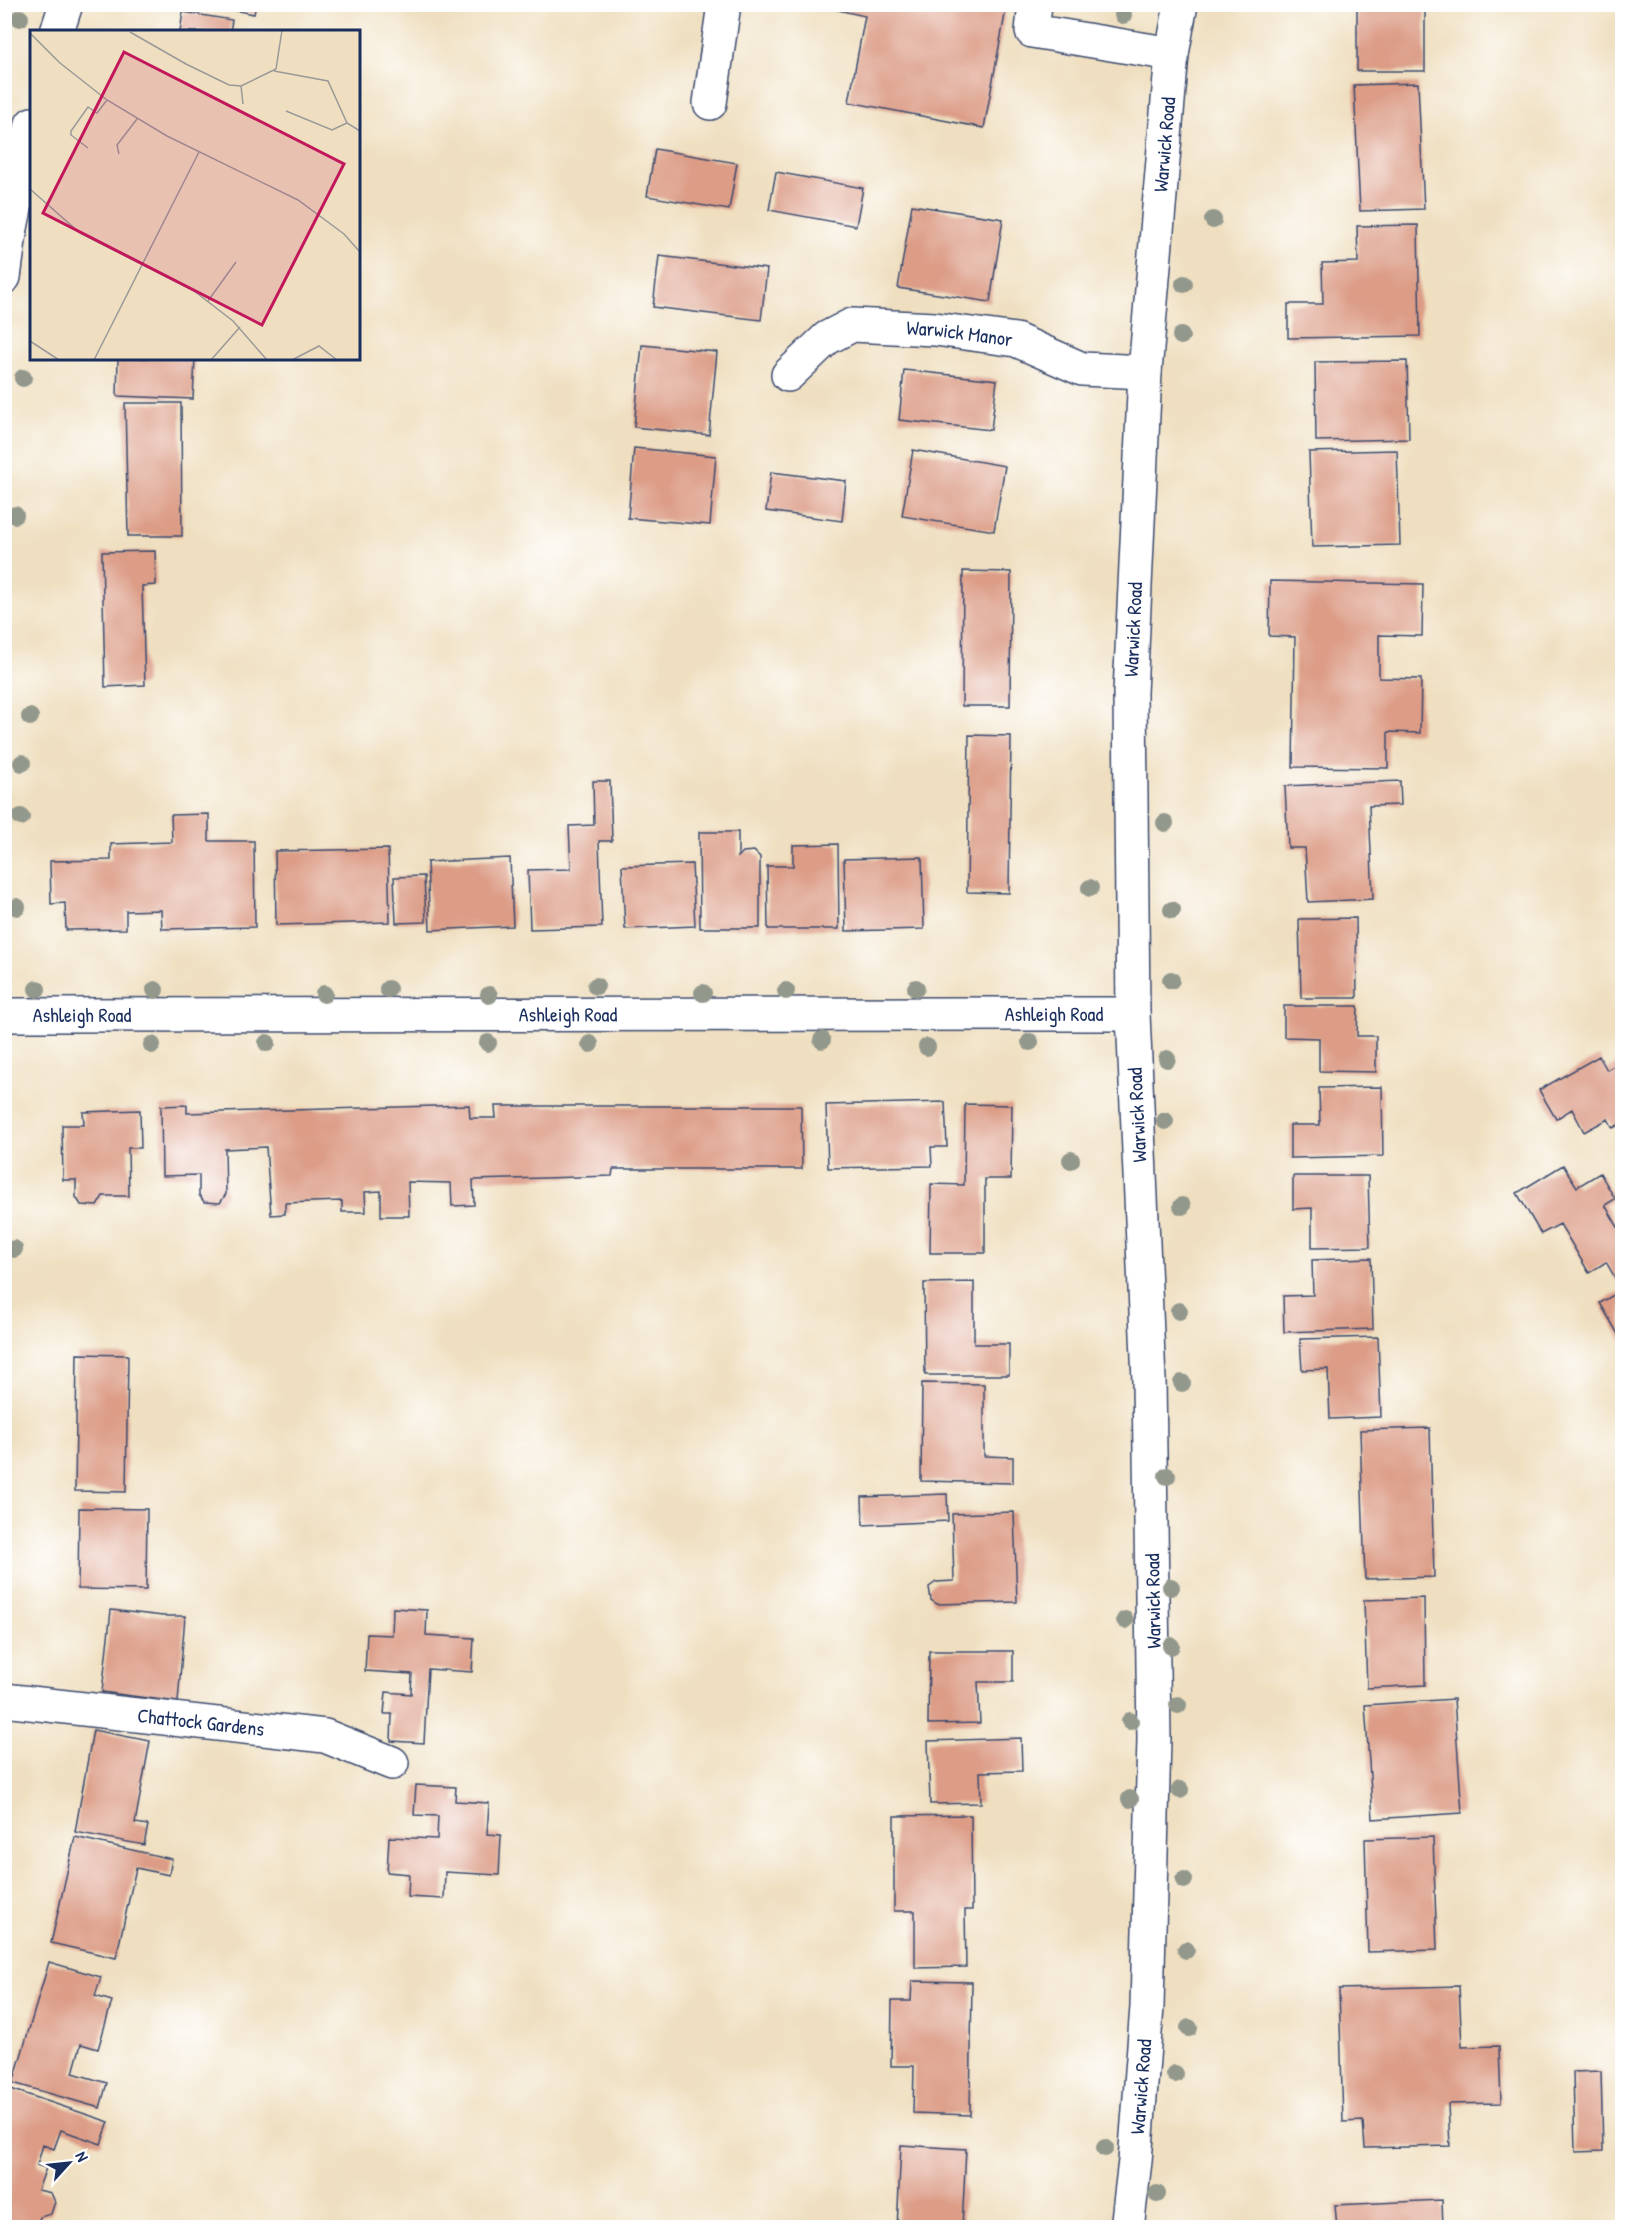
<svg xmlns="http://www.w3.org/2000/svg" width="1627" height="2232" font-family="'Patrick Hand',sans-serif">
  <rect width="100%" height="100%" fill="#fff"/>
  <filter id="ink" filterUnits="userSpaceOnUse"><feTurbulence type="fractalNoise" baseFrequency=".0167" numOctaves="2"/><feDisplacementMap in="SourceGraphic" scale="12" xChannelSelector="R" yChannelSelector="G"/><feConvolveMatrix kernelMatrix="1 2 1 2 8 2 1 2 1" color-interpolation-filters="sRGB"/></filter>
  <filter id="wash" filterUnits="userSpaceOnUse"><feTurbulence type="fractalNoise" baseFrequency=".008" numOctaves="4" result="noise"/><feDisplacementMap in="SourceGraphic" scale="24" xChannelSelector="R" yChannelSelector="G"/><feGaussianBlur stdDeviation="1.35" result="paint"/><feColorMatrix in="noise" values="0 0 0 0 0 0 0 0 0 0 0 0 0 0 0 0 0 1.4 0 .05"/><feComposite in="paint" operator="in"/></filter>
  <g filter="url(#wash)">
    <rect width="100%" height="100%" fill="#efdfc0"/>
    <g id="blocks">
      <path fill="#dc9c86" d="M811 4H1007L984 128 849 102 865 16Z
        M1357 4H1425V71H1357Z
        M208 5H256L254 14Z
        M183 12 232 20 230 32H180Z
        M1418 83 1424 209 1360 211 1354 85Z
        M655 149 737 163 729 210 647 196Z
        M776 172 863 188 856 226 769 210Z
        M912 205 1003 219 990 302 898 288Z
        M1418 225 1420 336 1288 338V304H1323L1322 263 1358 262 1357 226Z
        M659 256 767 269 761 320 653 307Z
        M642 345 717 352 709 435 634 427Z
        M118 358H195L193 399 117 396Z
        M1407 361 1409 439 1316 441 1315 362Z
        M904 370 997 380 991 430 899 420Z
        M125 403H181L182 536H128Z
        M634 448 716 456 710 525 628 518Z
        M913 450 1005 466 994 531 902 516Z
        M1397 450 1400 545 1312 547 1309 452Z
        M771 472 846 481 842 521 766 511Z
        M155 551 156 585 142 586 145 685 105 687 102 552Z
        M963 571 1011 572 1010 706H962Z
        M1270 581 1423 584 1422 636 1379 635V678L1421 679 1420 733 1388 732V768L1293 767 1295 637 1269 636Z
        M969 735 1011 736 1009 893 967 892Z
        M593 781H610L612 841H599L602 927 530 929 528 870 571 869 569 826 594 825Z
        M1400 781 1401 805 1369 806 1373 899 1308 902 1305 848H1288L1285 786Z
        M209 814V841H254L255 927 162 929 161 910 126 911V929L66 930 65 903 51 904 50 861 111 860V844L172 842 171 815Z
        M699 832H738V857L743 852 754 851 760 857V928H700Z
        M838 844 839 929H768L767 866H793V845Z
        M388 849 390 922 276 925 275 851Z
        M922 857 924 929 846 931 844 859Z
        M510 858 513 926 430 930 427 862Z
        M692 864 695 926 625 929 622 866Z
        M424 876 426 922 396 923 394 877Z
        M1356 918 1357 998H1301L1299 919Z
        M1284 1006H1358L1357 1036H1376V1072L1319 1071V1038L1284 1037Z
        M1599 1056 1607 1070 1622 1061V1123L1613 1128 1608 1119 1584 1132 1572 1109 1556 1119 1539 1090Z
        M1382 1087 1383 1156 1290 1158V1125H1320L1319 1088Z
        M945 1102 947 1147H931L932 1166 828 1168 826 1105Z
        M965 1104 1012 1105 1011 1179H985V1253H930L931 1184 964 1185Z
        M187 1105V1113L469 1105 470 1118H496L495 1106H801L802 1169H613L612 1176 473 1180 474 1205 452 1206 451 1183 408 1182 409 1216H381V1191L365 1192 366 1212H342V1201L311 1202 285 1203V1214L271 1215 266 1147 225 1149 226 1194 220 1203 204 1202 199 1195V1175L162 1176 161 1106Z
        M140 1110 141 1148H128L129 1196H103L97 1206 81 1205 76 1197V1180H63L62 1125H84L83 1112Z
        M1563 1165 1577 1187 1600 1173 1615 1199 1605 1205 1622 1234V1341L1600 1303 1622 1290 1606 1262 1589 1273 1560 1224 1541 1234 1517 1193Z
        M1293 1176H1368L1370 1247 1312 1248V1208L1293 1209Z
        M1371 1258 1373 1329 1284 1332 1283 1296 1313 1295 1312 1260Z
        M974 1282V1344H1009V1375H925L924 1283Z
        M1378 1337 1381 1417 1330 1419 1328 1369 1302 1370 1300 1339Z
        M77 1354 128 1355 126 1492 75 1491Z
        M922 1383 984 1384V1456L1013 1457V1483L921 1481Z
        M1430 1428 1434 1577 1365 1579 1360 1430Z
        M947 1494 948 1521 863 1525 862 1497Z
        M79 1508 147 1509 146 1590 78 1589Z
        M1014 1512 1017 1602 937 1604 931 1600 929 1587 936 1582 954 1581 952 1514Z
        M1424 1598 1425 1685 1367 1688 1364 1600Z
        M393 1608 427 1610 426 1635 474 1638 472 1672 428 1669 424 1743 391 1741 392 1714H384L386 1692 411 1694 412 1674 365 1671 367 1634 392 1635Z
        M111 1610 163 1616H185L178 1702 102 1692Z
        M929 1651H1013V1682H978L980 1723 928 1724Z
        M1454 1699 1462 1813 1373 1819 1365 1705Z
        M93 1730 150 1741 135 1823 148 1825 144 1845 75 1832Z
        M1021 1738 1022 1771 980 1772 981 1803 930 1804 928 1741Z
        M416 1785 456 1787 455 1801 489 1803 487 1834 501 1835 499 1875 445 1872 444 1899 408 1897 409 1874 387 1872 389 1837 437 1839 438 1816 414 1815Z
        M971 1815 972 1910H965L966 1967 915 1968V1911H894V1816Z
        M75 1837 172 1859 169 1875 136 1868 116 1958 51 1943Z
        M1433 1837 1437 1950 1368 1952 1365 1839Z
        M49 1962 101 1977 95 1996 112 2001 98 2049 81 2044 73 2073 107 2083 100 2108 13 2083Z
        M912 1981 972 1982 970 2115 913 2113 914 2066H891L892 2001H911Z
        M1459 1986 1462 2047 1499 2046 1501 2103 1448 2104 1450 2146 1365 2148 1363 2121 1343 2122 1339 1989Z
        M1601 2071 1603 2151 1575 2152 1573 2072Z
        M11 2089 109 2122 101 2144 61 2130 54 2149 43 2145 37 2165 46 2168 38 2190 51 2193 55 2202 51 2214 40 2217 36 2228H4V2107Z
        M901 2145 966 2149 962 2228H897Z
        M1442 2200 1443 2228H1337L1335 2205Z"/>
    </g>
  </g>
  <g filter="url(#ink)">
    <use href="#blocks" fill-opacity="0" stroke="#3b496d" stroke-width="1.5"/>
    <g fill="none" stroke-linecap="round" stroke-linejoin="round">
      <g stroke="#3b496d" stroke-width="36">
        <g id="minor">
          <path d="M1035 4 1032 31 1172 54"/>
          <path d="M57 32 66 4"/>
          <path d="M710 103 724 4"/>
          <path d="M4 277 10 233 32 124"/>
          <path id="s1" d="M788 375 827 338 852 325 935 329 1016 340 1082 369 1145 372"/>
          <path id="s2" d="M4 1015 1133 1014"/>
          <path id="s3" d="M4 1700 325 1736 392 1763"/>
        </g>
      </g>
      <g stroke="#3b496d" stroke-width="36">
        <g id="major">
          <path id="s4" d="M1127 2228 1135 2161 1147 2007 1154 1739 1149 1380 1133 1014 1130 693 1145 372 1172 54 1181 4"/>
        </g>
      </g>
      <use href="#minor" stroke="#fff" stroke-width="33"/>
      <use href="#major" stroke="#fff" stroke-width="33"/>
    </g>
    <g fill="#93988c">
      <circle cx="1123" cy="15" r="9"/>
      <circle cx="20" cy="18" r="9"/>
      <circle cx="1213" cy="220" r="9"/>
      <circle cx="1184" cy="284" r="9"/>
      <circle cx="1181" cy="336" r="9"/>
      <circle cx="23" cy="378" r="9"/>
      <circle cx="15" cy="515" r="9"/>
      <circle cx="30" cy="717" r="9"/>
      <circle cx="22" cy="763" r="9"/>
      <circle cx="21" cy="817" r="9"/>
      <circle cx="1165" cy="823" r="9"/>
      <circle cx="1090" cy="888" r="9"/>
      <circle cx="17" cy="907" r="9"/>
      <circle cx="1172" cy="910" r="9"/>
      <circle cx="1171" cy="980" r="9"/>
      <circle cx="596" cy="986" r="9"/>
      <circle cx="916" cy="988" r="9"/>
      <circle cx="37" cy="989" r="9"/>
      <circle cx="388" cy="989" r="9"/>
      <circle cx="155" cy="990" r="9"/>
      <circle cx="786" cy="991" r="9"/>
      <circle cx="703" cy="993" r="9"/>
      <circle cx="324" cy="994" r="9"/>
      <circle cx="489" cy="995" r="9"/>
      <circle cx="822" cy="1040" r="9"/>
      <circle cx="1030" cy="1042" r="9"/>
      <circle cx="267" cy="1043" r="9"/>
      <circle cx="488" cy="1043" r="9"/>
      <circle cx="590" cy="1044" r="9"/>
      <circle cx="152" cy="1045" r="9"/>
      <circle cx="927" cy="1047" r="9"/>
      <circle cx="1167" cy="1059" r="9"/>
      <circle cx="1165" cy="1121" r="9"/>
      <circle cx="1071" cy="1160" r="9"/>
      <circle cx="1182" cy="1206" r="9"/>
      <circle cx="14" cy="1249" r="9"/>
      <circle cx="1179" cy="1311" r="9"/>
      <circle cx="1182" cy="1383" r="9"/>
      <circle cx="1167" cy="1476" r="9"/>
      <circle cx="1171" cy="1587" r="9"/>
      <circle cx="1125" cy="1620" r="9"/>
      <circle cx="1171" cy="1646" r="9"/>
      <circle cx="1178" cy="1705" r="9"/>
      <circle cx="1130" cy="1721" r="9"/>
      <circle cx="1180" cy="1790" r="9"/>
      <circle cx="1130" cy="1799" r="9"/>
      <circle cx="1184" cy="1880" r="9"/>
      <circle cx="1186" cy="1950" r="9"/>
      <circle cx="1189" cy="2028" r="9"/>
      <circle cx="1175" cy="2074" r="9"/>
      <circle cx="1105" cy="2148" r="9"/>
      <circle cx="1157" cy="2194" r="9"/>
    </g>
  </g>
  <g text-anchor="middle" stroke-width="4.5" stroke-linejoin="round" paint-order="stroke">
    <g font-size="20" fill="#1b2f5e" stroke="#fff">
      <text dy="7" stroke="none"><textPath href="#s4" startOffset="2086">Warwick Road</textPath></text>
      <text dy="7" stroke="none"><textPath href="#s1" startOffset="190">Warwick Manor</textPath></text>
      <text dy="7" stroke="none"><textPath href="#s4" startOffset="1600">Warwick Road</textPath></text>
      <text dy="7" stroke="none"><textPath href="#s2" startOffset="564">Ashleigh Road</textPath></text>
      <text dy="7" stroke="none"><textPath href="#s2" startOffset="1050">Ashleigh Road</textPath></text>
      <text dy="7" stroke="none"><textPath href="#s2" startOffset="78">Ashleigh Road</textPath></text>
      <text transform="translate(1137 1115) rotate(-93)" y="7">Warwick Road</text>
      <text transform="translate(1153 1601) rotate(-91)" y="7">Warwick Road</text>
      <text dy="7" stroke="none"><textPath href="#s3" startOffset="198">Chattock Gardens</textPath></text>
      <text dy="7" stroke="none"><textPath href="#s4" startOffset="142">Warwick Road</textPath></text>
    </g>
  </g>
  <g transform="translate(30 30)">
    <rect width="330" height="330" fill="#efdfc0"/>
    <path fill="none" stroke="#9a9999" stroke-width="1.5" d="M100 2 156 34 199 55 211 56 213 74M0 3 30 33 77 70 137 106 268 170 314 204 330 222M244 41 298 51 317 93 330 101M211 56 246 39 252 0M256 81 302 100 317 93M58 118 41 105V101L58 77 67 83 77 70M89 124 87 115 107 89M0 159 50 203 164 261 203 291 237 330M178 271 206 232M0 311 29 330M64 330 169 122M181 330 210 297M262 330 289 316 307 330"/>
    <path fill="#c2185b" fill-opacity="0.15" stroke="#c2185b" stroke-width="3" d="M94 22 314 134 232 295 13 183Z"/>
    <rect width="330" height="330" fill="none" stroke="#1b2f5e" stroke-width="3"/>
  </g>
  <rect width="1627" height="2232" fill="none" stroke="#fff" stroke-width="24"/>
  <g transform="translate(69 2163) rotate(63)" stroke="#ffffff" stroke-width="4.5" paint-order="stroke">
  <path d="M0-4.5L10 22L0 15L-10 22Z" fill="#1b2f5e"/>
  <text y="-9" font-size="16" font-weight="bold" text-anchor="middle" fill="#1b2f5e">N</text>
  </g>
</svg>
